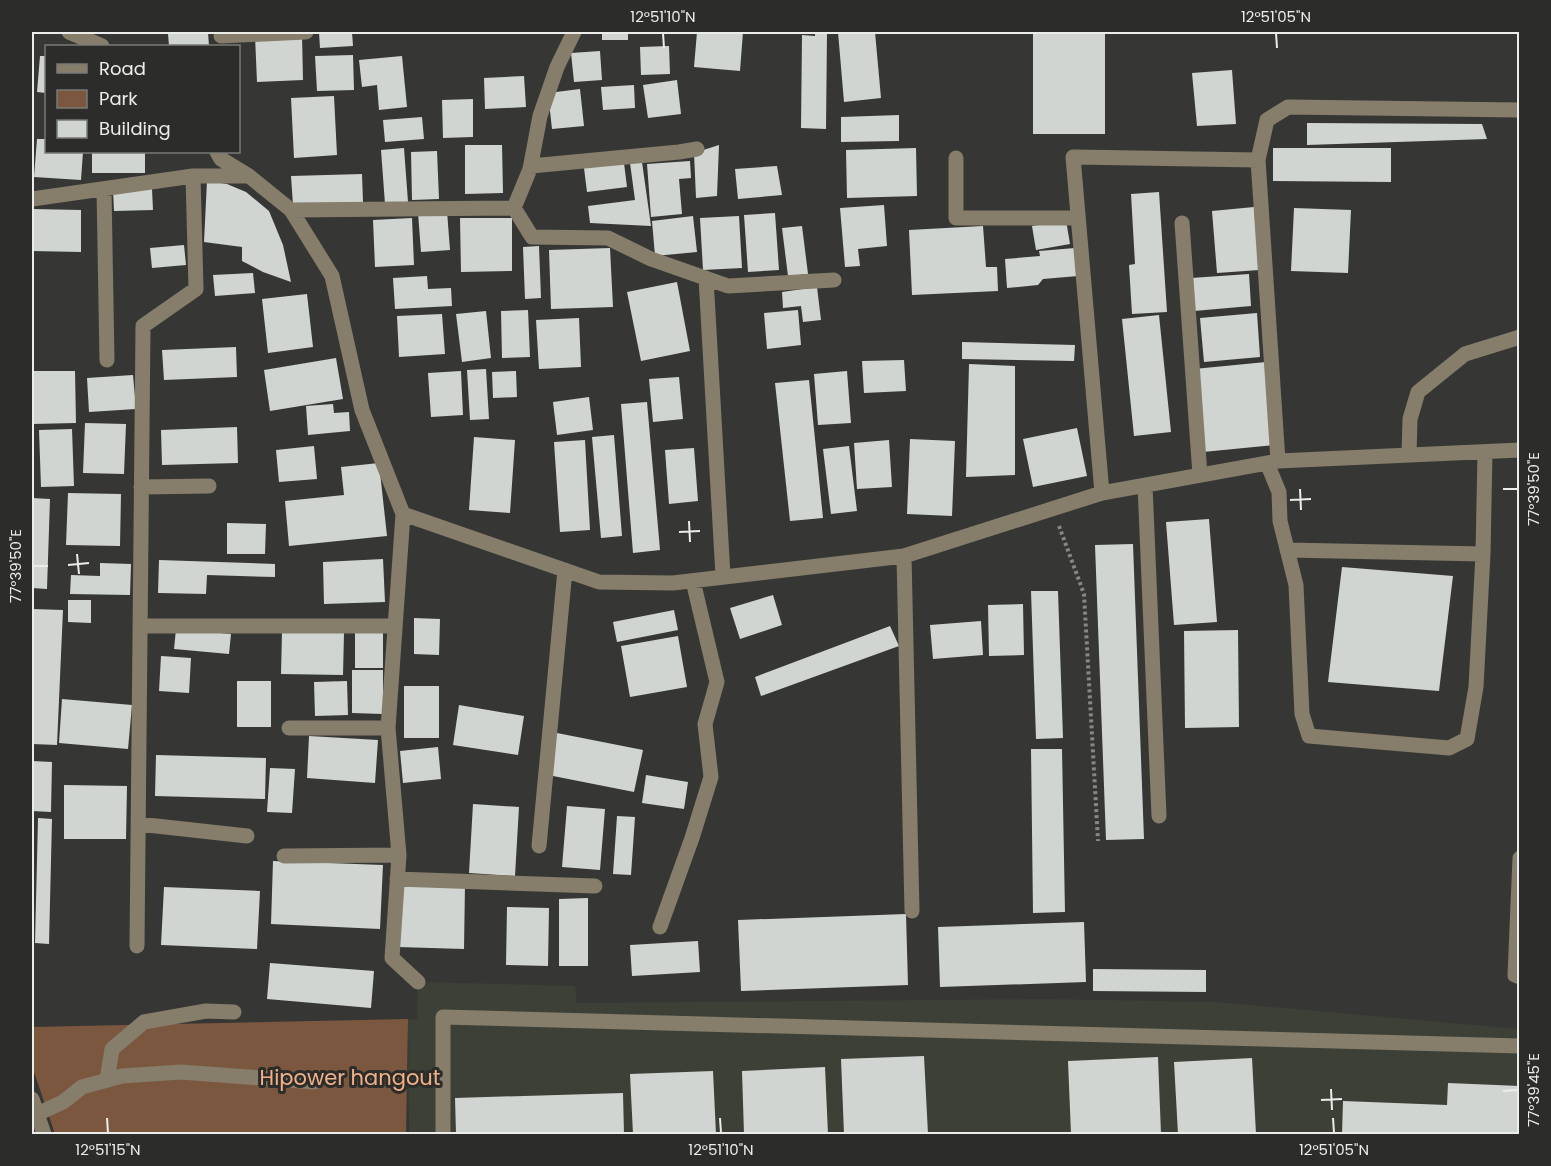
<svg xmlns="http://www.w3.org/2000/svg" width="1551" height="1166" font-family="Poppins,sans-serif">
  <rect width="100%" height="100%" fill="#363734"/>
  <path fill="#3d4036" d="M418 982 575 986 577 1003 1040 999 1217 1002 1519 1029V1134H409L408 1019 417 1020Z"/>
  <path fill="#7c573f" d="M408 1019 406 1134H55L32 1066V1027Z"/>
  <path fill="#d0d5d1" d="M208 32 209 46H169L168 34Z
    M319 32H352L353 46 320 48Z
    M602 32H628V40H602Z
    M697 32H743L740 71 694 67Z
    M815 32H827L826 129 801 128 802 35 815 36Z
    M838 32H875L881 98 844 102Z
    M1033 32H1105V134H1033Z
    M302 35 303 80 257 82 255 36Z
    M669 46 670 74 641 75 640 47Z
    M600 51 602 80 574 82 571 53Z
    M353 55 354 90 317 91 315 56Z
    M40 56H46V93L37 92Z
    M402 56 407 107 379 110 377 85 362 87 359 60Z
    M1232 70 1236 124 1197 126 1192 73Z
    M524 76 526 107 485 109 484 78Z
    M677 80 681 114 648 118 643 85Z
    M634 85 635 108 603 110 601 87Z
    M580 89 584 126 552 129 548 93Z
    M334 96 337 155 294 158 291 98Z
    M473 99V137L443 138 442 100Z
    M899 115V141L841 142V117Z
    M422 117 424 139 385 142 383 120Z
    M1307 123 1482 124 1487 139 1307 145Z
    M37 139H46V152H83L81 180 34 177Z
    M465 145H502L503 193 465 194Z
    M719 145 717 196 696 198 694 153Z
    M404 148 408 202 385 204 381 150Z
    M916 148 917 196 847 198 846 150Z
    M1273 148H1391V182L1273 181Z
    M437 151 439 199 412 200 411 152Z
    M92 152H145V173H92Z
    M690 161 691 178 679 179 682 214 651 217 647 164Z
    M642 162 651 226 590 223 588 206 635 200 630 163Z
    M624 163 627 187 587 192 584 168Z
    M777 166 782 195 738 199 735 169Z
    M362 174 363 202 293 205 291 176Z
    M207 181 227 184 246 192 269 211 283 245 291 282 263 272 242 261V247L204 242Z
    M152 189 153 210 114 211 113 190Z
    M1159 192 1167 312 1132 314 1129 265 1135 264 1131 194Z
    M884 205 887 246 858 249 860 266 845 267 840 208Z
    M1254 207 1259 270 1217 273 1212 211Z
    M1294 208 1351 210 1348 273 1291 271Z
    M32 209 81 210V252L32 251Z
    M447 211 450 250 421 252 418 213Z
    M775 213 779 270 748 272 744 215Z
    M693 216 697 252 655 256 652 221Z
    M739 216 742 268 703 270 700 218Z
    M412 218 414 265 375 267 373 220Z
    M460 218H512V271L461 272Z
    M1066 220 1070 244 1036 250 1032 226Z
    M802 226 808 274 788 276 782 228Z
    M983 226 986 267H997L998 291 912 295 909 230Z
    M184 245 186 265 152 268 150 248Z
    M539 246 541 298 525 299 523 247Z
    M610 248 613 307 551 309 549 250Z
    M1075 248 1078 276 1043 279 1038 285 1007 288 1005 259 1040 256 1039 251Z
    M253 273 255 293 215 296 213 275Z
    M1249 274 1251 306 1194 311 1191 278Z
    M427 276 428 289 451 288 452 306 395 309 393 278Z
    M677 282 690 351 641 361 627 292Z
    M817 287 821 320 803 322 801 306 783 308 782 292Z
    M307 294 313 347 268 353 262 299Z
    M528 310 530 357 502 358 501 311Z
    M798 310 801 345 767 349 764 313Z
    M486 311 491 358 462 362 456 314Z
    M1257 313 1260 357 1204 362 1200 318Z
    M442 314 445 354 399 357 397 316Z
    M1159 315 1171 432 1134 436 1122 319Z
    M579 318 581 367 539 369 536 320Z
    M962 342 1075 345 1074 361 962 359Z
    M236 347 237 377 164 380 162 350Z
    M336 358 343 399 270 411 264 370Z
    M904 360 906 391 864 393 862 361Z
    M1266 362 1274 445 1203 452 1194 369Z
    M969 364 1015 366V475L966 477Z
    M486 369 489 419 470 420 467 370Z
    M32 371H75L76 423 32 424Z
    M461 371 463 415 431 417 428 373Z
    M516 371 517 397 493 398 492 372Z
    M847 371 851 423 818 425 814 374Z
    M133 375 136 409 89 412 87 378Z
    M679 377 683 419 653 422 649 379Z
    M809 380 823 518 790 521 775 383Z
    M589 397 593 430 557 435 553 402Z
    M647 402 660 550 633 553 621 404Z
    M333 404 334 413 349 412 350 431 308 435 306 406Z
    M85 423 126 424 124 474 83 473Z
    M237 427 238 463 162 465 161 430Z
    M1077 428 1087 476 1033 487 1023 439Z
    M72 429 74 486 41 487 39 430Z
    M614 435 622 536 601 538 592 437Z
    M474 437 515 440 510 513 469 510Z
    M910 439 955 441 952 516 907 514Z
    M585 440 590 530 560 532 554 442Z
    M889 440 892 487 857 489 854 443Z
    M314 446 317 479 279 482 276 450Z
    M849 446 857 511 831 514 823 449Z
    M694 448 698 501 669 504 665 450Z
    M379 463 387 536 289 546 285 501 344 495 341 467Z
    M68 493 121 494 120 546 66 545Z
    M32 498 50 499 47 589 32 588Z
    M1209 519 1217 622 1174 625 1166 522Z
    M227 523 266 524 265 554H227Z
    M1133 544 1144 839 1106 840 1095 545Z
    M383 559 385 602 324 604 323 562Z
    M159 560 275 564V577L207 575 206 594 158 593Z
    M100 563 131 564 130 595 70 594 71 575 100 576Z
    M1342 567 1453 576 1439 691 1328 682Z
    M1031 591H1058L1063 738 1036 739Z
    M773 595 782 625 740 639 730 608Z
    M68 600H91V623L68 622Z
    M1023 604 1024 655 989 656 988 605Z
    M32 609 63 610 57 745 32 744Z
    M674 610 678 630 617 642 613 622Z
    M414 618 440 619 439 655 414 654Z
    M981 621 983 655 933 659 930 625Z
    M890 626 899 646 761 696 755 677Z
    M176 629 231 634 229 654 174 649Z
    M355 630 383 631V668H355Z
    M1238 630 1239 727 1185 728 1184 631Z
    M282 632 344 633 343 675 281 674Z
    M678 636 687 687 630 697 621 646Z
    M161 656 191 658 189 693 159 691Z
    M352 670H383V714L352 713Z
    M237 681H271V727H237Z
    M347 681 348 715 315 716 314 682Z
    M404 686H439V738H404Z
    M62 699 132 705 128 749 59 743Z
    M459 705 524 716 518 755 453 745Z
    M557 733 643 750 634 792 548 775Z
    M309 736 378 740 375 783 307 778Z
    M438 747 441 779 403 783 400 751Z
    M1031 749H1062L1065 912 1033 913Z
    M156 755 266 758 265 799 155 796Z
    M32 761 52 762 51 812 32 811Z
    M270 768 295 769 292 813 267 812Z
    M646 775 688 782 684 809 642 803Z
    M64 785 127 786 126 839H64Z
    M473 804 519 807 515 876 469 873Z
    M567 806 605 809 600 870 562 867Z
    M617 816 635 817 631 875 613 874Z
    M38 818 52 819 49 944 35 943Z
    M273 861 383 865 380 929 271 924Z
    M399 883 465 884 464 949 398 947Z
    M164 887 260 891 257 949 161 945Z
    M588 898V966H559V899Z
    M507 907 549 908 548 966 506 965Z
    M906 914 908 985 741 991 738 920Z
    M1084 922 1086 982 940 987 938 927Z
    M698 941 700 972 632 976 630 945Z
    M270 963 374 971 371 1008 267 999Z
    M1093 969 1206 970V992L1093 991Z
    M924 1056 928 1134H844L841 1059Z
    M1158 1057 1161 1134H1071L1068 1061Z
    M1252 1058 1256 1134H1178L1174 1062Z
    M825 1067 828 1134H744L742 1071Z
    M713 1071 716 1134H633L630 1074Z
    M1448 1083 1520 1086V1134H1342L1343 1101 1447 1105Z
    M623 1093 624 1134H456L455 1098Z"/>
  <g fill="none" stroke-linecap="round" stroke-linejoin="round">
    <path stroke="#878885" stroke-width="4" stroke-dasharray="3 3" stroke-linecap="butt" d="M1059 526 1084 594 1098 841"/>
    <path stroke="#867d6b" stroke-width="15" d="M69 32 102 46
      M221 36 306 32
      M217 152 221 159 249 176 291 210 332 276 362 410 403 514 599 582 673 583 904 556 1102 493 1278 461 1520 450
      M956 158V218H1078
      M531 166 679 152 697 149
      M104 189 107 360
      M32 199 193 176H249
      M514 208 532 237 608 238 651 259 728 286 834 280
      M514 208 530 169 540 116 557 67 574 32
      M291 210 514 208
      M1182 223 1200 475
      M706 278 723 576
      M1409 455 1410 419 1418 392 1465 354 1520 337
      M1278 461 1258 160 1267 120 1288 107 1520 110
      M1267 463 1279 492 1280 521 1296 585 1302 714 1309 736 1449 748 1467 739 1476 687 1483 554 1287 550
      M1145 485 1159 816
      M141 487 209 486
      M1102 493 1073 157 1258 160
      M403 514 388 728 399 855 392 958 418 982
      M1483 554 1485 452
      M904 556 912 911
      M140 626H395
      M289 728H388
      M138 824 247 836
      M539 846 565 570
      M284 856 399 855
      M1520 858 1515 975 1520 977
      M397 879 595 886
      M660 927 692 838 711 777 705 724 717 682 693 581
      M137 946 143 326 196 289 193 176
      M107 1080 112 1049 144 1022 206 1011 234 1012
      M32 1099 44 1134
      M37 1114 63 1102 82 1087 122 1076 181 1072 314 1082
      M443 1134V1017L1520 1046"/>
  </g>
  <path fill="none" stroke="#ecedea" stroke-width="2" d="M663 33 664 48M1276 33 1277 48M1300 489 1301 510M1503 489H1518M1290 500 1311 499M689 521 690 542M679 532 700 531M77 554 79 574M68 565 89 563M33 566H48M1331 1089 1332 1110M1503 1091 1518 1090M1321 1100 1342 1099M107 1118 108 1133M720 1118 721 1133M1333 1118 1334 1133"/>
  <g text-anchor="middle" stroke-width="6" stroke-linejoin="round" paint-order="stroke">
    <g font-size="21" fill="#f1b088" stroke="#2c2d2a">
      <text x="350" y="1085">Hipower hangout</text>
    </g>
  </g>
  <rect width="1551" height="1166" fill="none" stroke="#2c2d2a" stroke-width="66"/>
  <rect x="45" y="45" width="195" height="108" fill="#2c2d2a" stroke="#797a77" stroke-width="1.5"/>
  <rect x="57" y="64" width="30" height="9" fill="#867d6b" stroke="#797a77" stroke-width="1.5"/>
  <text x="99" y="75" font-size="18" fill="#ecedea">Road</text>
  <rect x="57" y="90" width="30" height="18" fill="#7c573f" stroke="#797a77" stroke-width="1.5"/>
  <text x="99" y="105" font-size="18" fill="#ecedea">Park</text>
  <rect x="57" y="120" width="30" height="18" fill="#d0d5d1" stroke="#797a77" stroke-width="1.5"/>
  <text x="99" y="135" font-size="18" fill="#ecedea">Building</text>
  <rect x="33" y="33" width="1485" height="1100" fill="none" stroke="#ecedea" stroke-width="2"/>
  <g font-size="15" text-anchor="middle" fill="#ecedea">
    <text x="663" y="22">12°51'10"N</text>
    <text x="1276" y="22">12°51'05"N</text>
    <text transform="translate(1534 489) rotate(-90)" y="5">77°39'50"E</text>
    <text transform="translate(16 566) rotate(-90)" y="5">77°39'50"E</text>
    <text transform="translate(1534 1090) rotate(-90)" y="5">77°39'45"E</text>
    <text x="108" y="1155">12°51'15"N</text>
    <text x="721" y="1155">12°51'10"N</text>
    <text x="1334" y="1155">12°51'05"N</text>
  </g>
</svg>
